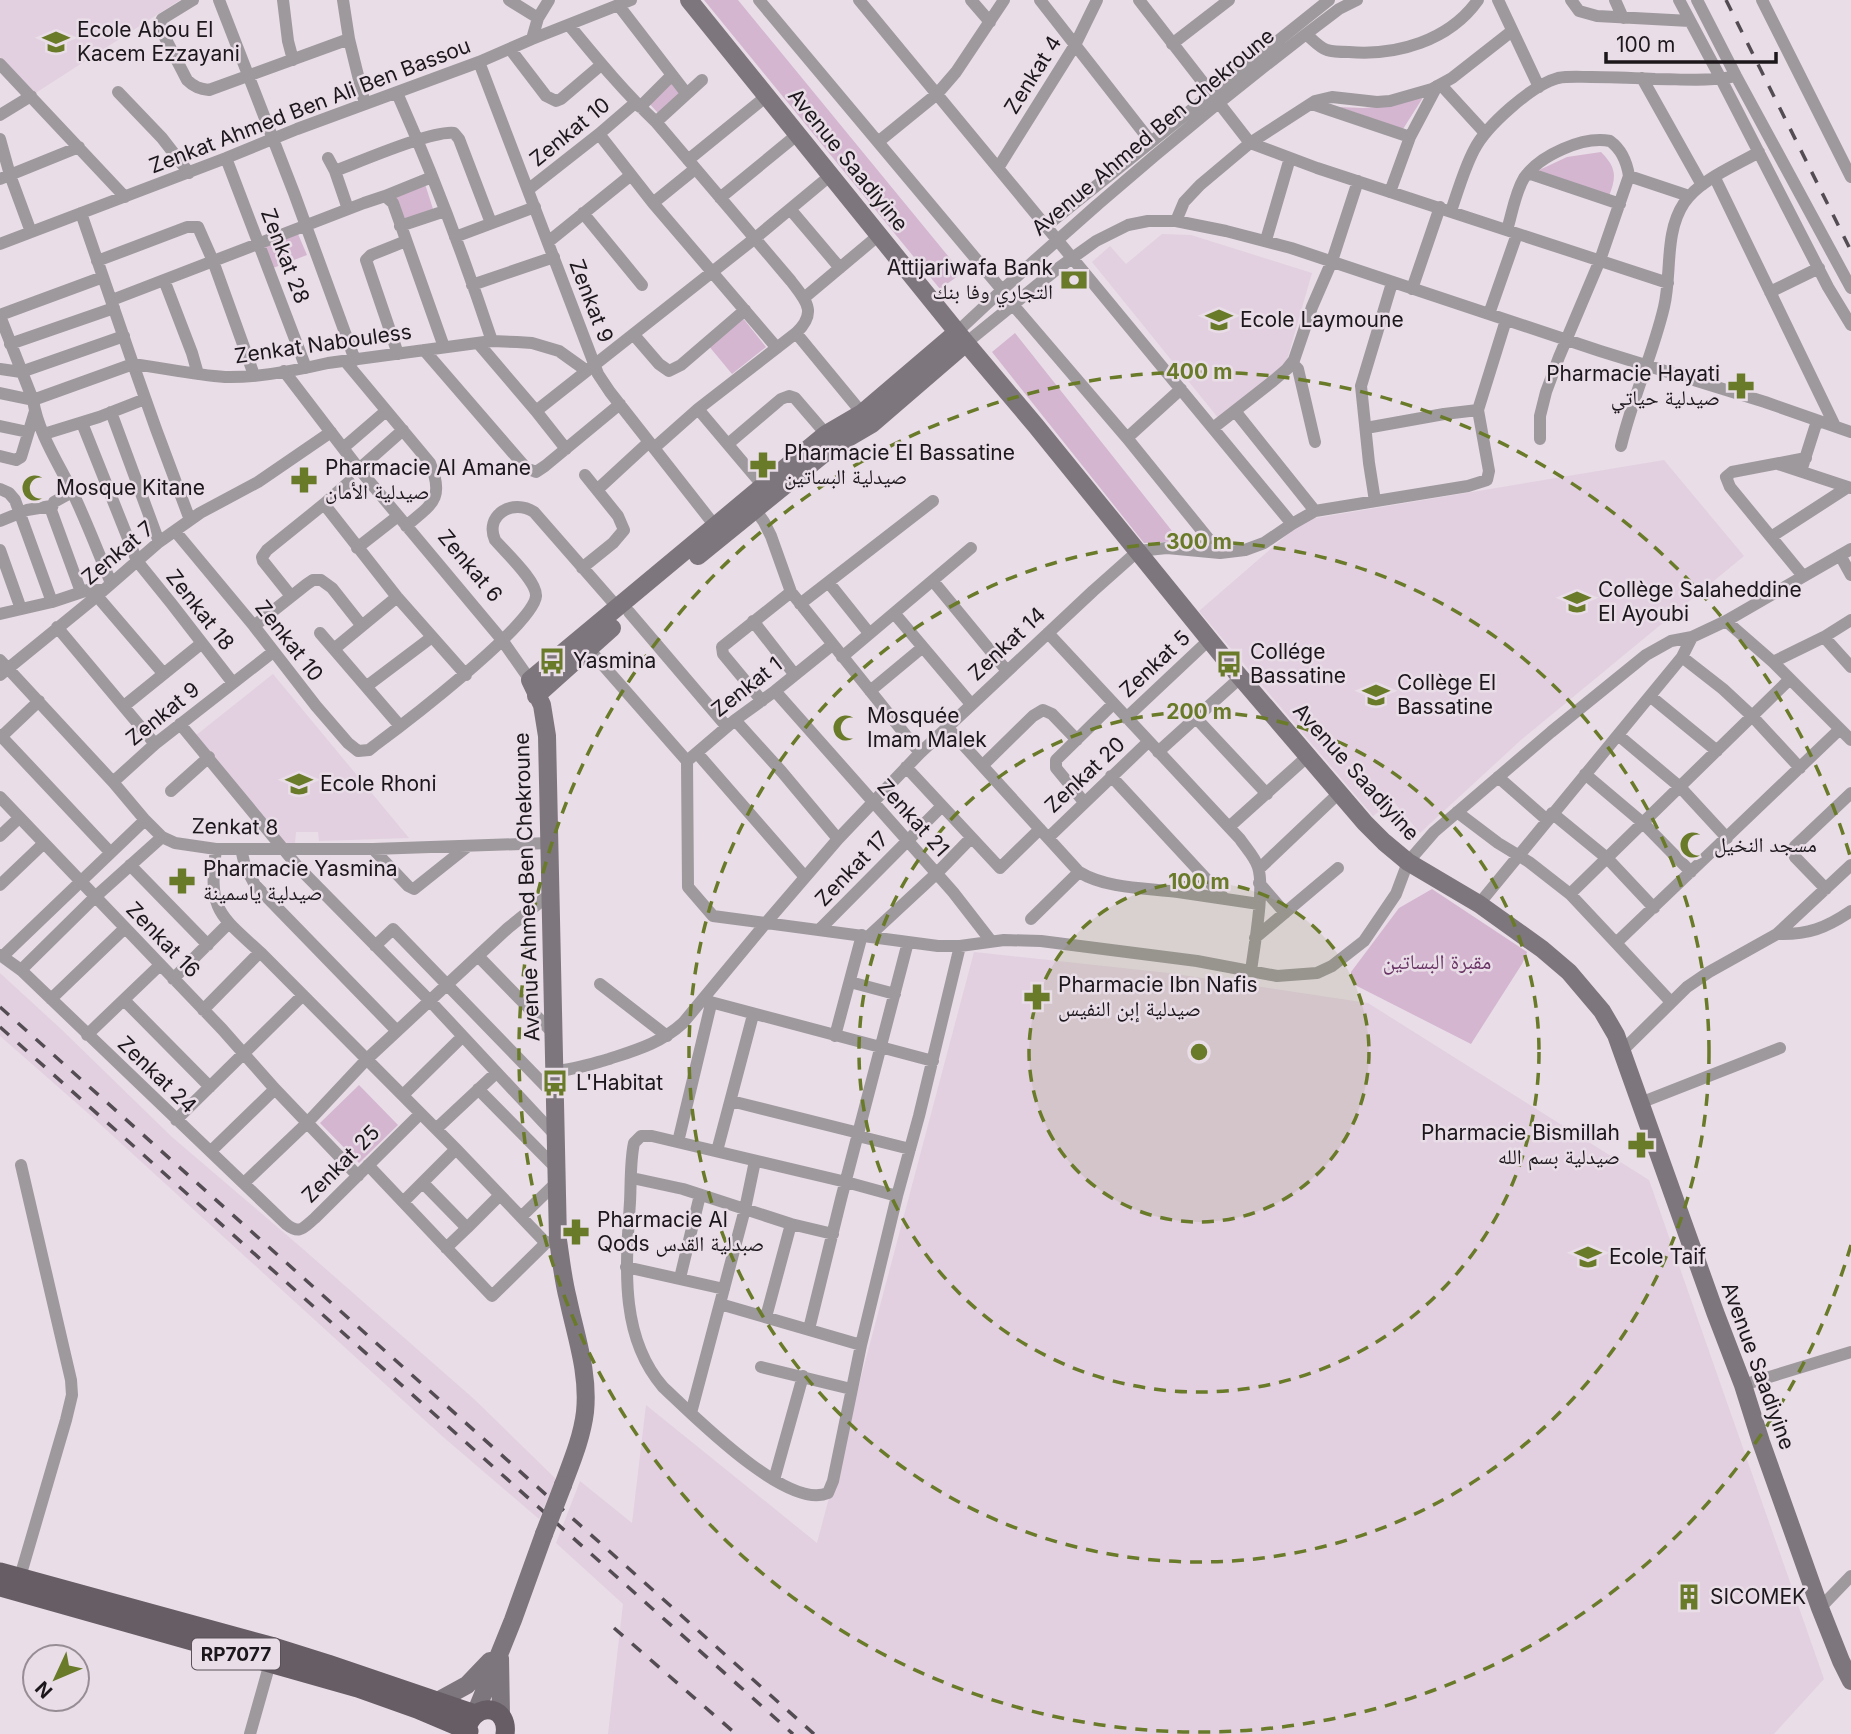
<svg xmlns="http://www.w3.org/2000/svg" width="1851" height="1734" font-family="Inter,'Noto Naskh Arabic',sans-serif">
  <rect width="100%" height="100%" fill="#e9dde7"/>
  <path fill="#e2d0e0" d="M0 0H180L34 94 0 57Z
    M1162 234 1191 235 1312 273 1285 367 1219 419 1092 262 1110 246 1126 264Z
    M1664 460 1744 556 1521 740 1420 833 1393 801 1373 816 1199 611 1304 520Z
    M273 674 409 838 319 841 318 832H296L295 843H281L195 736Z
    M974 952 1169 973 1368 1003 1649 1180 1824 1679 1774 1734H608L623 1604 556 1543 580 1481 632 1523 646 1405 817 1543Z
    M0 973 61 1029 172 1137 303 1249 474 1399 556 1479 539 1519 442 1436 90 1115 0 1036Z"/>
  <path fill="#d4b6d0" d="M704 0H738L962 273 940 289Z
    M671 81 681 94 658 113 647 101Z
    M1424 96 1403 129 1339 107 1363 108 1390 106Z
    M1601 152C1616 167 1617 176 1609 196L1535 172 1567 157Z
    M425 184 434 212 403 223 393 196Z
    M298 234 307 255 273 268 264 247Z
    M742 317 766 347 732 374 708 345Z
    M1015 333 1180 541 1144 543 992 352Z
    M1432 889 1527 952 1522 964 1471 1044 1353 984 1351 972 1399 908Z
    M359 1085 398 1125 359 1163 320 1123Z"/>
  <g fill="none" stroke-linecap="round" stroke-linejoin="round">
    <path stroke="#9e999d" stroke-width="12" d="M193 0 162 19 159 26 187 80C194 87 200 89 209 90L349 39
      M219 0 294 193 355 360
      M283 0 288 41 293 60
      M343 0 349 39 365 104
      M509 0 538 18
      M759 0 1002 290
      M859 0 1292 524
      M971 0 990 22
      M1040 0 1151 142
      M1139 0 1250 143 1317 168 1668 283
      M1498 0 1539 87
      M1571 0 1579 11 1597 16 1690 21
      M1615 0 1623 18
      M1679 0 1721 79 1828 287 1851 325
      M1697 0 1736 76 1851 288
      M1762 0 1851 177
      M619 6 686 93
      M569 25C597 59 624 92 656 122L791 281C806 301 818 312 796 333L698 409 654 448
      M1306 34C1312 39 1320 48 1327 50 1333 52 1342 52 1349 52 1396 56 1449 41 1478 0
      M532 39 538 18 549 0
      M1172 44 1229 0
      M510 49 546 96 556 101 561 99 601 65
      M479 62 598 374 610 392 719 531
      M0 64 125 197
      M1642 78 1702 185
      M1441 85 1485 133
      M118 92 162 138 189 173
      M397 93C433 174 464 257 492 341
      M1312 104 1410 137
      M640 107 672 75
      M0 115 31 96
      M656 122 702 80
      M599 134 653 203 777 348
      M0 139 10 175 31 232
      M878 142 937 94 956 72 1004 0
      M226 158 306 368
      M328 158 335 171 348 209
      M688 160 768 95
      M998 168 1075 45 1097 0
      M335 171C359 162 433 130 454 133L459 139 491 223
      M1528 173 1620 204
      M1629 176 1689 196
      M1715 178 1835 426
      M0 179 79 147
      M529 189 599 134 635 103
      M1390 192 1410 137 1437 86
      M385 196 432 177
      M720 198 798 134
      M653 203 695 169
      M790 209 840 268
      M1451 211C1458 191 1464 169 1474 150 1486 126 1532 85 1558 78 1569 76 1580 77 1591 77 1612 77 1634 78 1655 79 1682 79 1709 82 1736 76
      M81 213 133 364C164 368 194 375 225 377 256 378 298 370 328 363L492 341 517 342 532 343 559 351 587 371
      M583 213 642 285
      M1176 221 1184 202 1200 185 1250 143 1315 101 1332 97 1377 102 1390 101 1432 89 1452 78 1512 31
      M400 226 445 211
      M1046 226 1329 0
      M1507 230C1512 214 1515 193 1524 178 1540 155 1583 136 1610 141 1621 149 1627 163 1629 176L1600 260 1559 357 1546 392 1540 416V439
      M455 237 535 207
      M1266 240 1290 158
      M548 242 631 175
      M0 244 226 158 297 129 479 62 532 39 631 0
      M97 261 187 227H198L213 261 254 375
      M164 280 192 353 198 374
      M472 285 554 257
      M1412 289 1440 207
      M1770 292 1819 268
      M804 298 879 235
      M112 300 364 203 385 196 393 203 444 347
      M1014 306 1127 438 1220 553
      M1489 314 1517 234
      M0 315 103 277
      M0 316 33 400C38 432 57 461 71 489 86 520 98 552 111 583
      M957 332C1078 218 1206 109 1339 9L1357 0
      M796 333 862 413
      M634 335 659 364 669 371 681 365 745 310
      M478 343 536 411 566 449
      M966 343 1057 269 1096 241 1128 225 1148 221H1176L1226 231 1291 248 1600 351 1765 402 1851 432
      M10 344 114 308
      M424 350 526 468 536 472 545 466 620 404
      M398 354 366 260 371 255 406 241
      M345 361 430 463C445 499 432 504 406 526
      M1292 363 1298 369 1315 442
      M0 369 21 372 124 336
      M284 371 359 469 502 640 530 680
      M0 393 33 400 133 364 156 429 190 520
      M698 409 763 486
      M536 411 754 239 831 175
      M1235 411 1315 511
      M111 412 159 542
      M82 423 137 561 171 603 233 683
      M0 426 28 432
      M1213 428 1273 381 1287 369 1294 360 1312 307 1332 261 1358 181
      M1366 428 1444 414 1478 410
      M44 434 99 417 145 399
      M1127 438 1181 389
      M728 444 781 399 789 396 795 398 826 434
      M1621 446C1632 399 1653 354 1664 307 1672 274 1664 233 1684 203 1699 180 1735 166 1759 152
      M343 448 386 411
      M0 456 16 460 21 457 35 411
      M1778 464 1851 488
      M1803 465 1817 421
      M359 469 403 430
      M0 489 9 493 15 500 52 602
      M598 489 649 442
      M72 492 54 502 51 510 81 592
      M1375 501 1369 463 1361 386 1392 283
      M324 504 349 482
      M752 505 764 522 771 536 791 592 920 753
      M0 521 27 510 51 506
      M175 531 254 626 316 706 348 743 358 751 369 750 374 746C401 726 534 625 536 596 537 581 505 552 495 540 484 515 513 498 534 512L618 608
      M1771 537 1848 487
      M357 548 398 516
      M0 550 21 609
      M1840 555 1851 575
      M582 568 613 543 624 530 618 516 585 475
      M1803 576 1730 487 1726 477 1732 472 1806 458
      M933 581 1007 671
      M829 583 869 633
      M97 596 163 673
      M291 596 263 561 262 557 267 550 324 504 397 597 466 675
      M800 604 933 501
      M629 612 727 727
      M894 613 971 704
      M0 614 52 602 88 590H104
      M753 621 795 675
      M1726 621 1773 662 1851 740
      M254 626 307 584 313 580H321L332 588 362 626
      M57 627 155 744
      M320 633 400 726
      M1048 633 1240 839C1246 848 1255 857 1258 867 1265 889 1254 947 1251 971
      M1824 637 1851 667
      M588 648 687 761
      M334 649 397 597
      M842 657 971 548
      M1682 657 1723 689 1752 716 1800 768
      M0 660 113 782 145 820 162 837 175 843 216 849H373L549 843
      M1773 662 1824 637 1851 620
      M0 675 97 596 159 542 200 513 258 482 331 432
      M367 686 432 637
      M775 691 953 892 991 941
      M870 691 923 647
      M1650 696 1717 751
      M762 701 723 654 722 647 791 592
      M124 706 202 643
      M1195 717 1267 794
      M1126 718 1210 639
      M735 720 782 772 838 839
      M180 724 299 868 430 1001 556 1136
      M947 727 1079 872C1107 889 1146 888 1178 892 1205 896 1232 900 1259 904
      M0 735 110 852
      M1618 735 1680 787 1727 838
      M0 738 39 701
      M1158 752 1241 677
      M697 753 805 877
      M687 761 688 887 713 916 938 946H960L1004 940 1041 941 1197 961 1277 976 1317 973 1332 966 1364 941 1396 894 1408 862 1434 832 1551 732 1646 655 1671 641 1692 637 1726 621 1851 549
      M687 761 735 720 775 691 832 645
      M983 765 1033 716 1043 710 1052 714 1077 740
      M906 767 1000 868 1040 829
      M1585 774 1643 823 1691 872
      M1111 776 1224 898
      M1498 777 1547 820
      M113 782 155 744 273 652
      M171 791 209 757
      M0 797 222 1029 275 1089 211 1151
      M1084 802 1056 768V760L1113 704
      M1457 812 1498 843 1529 862 1570 894 1616 943
      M1552 813 1608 859 1654 908
      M1229 827 1308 756
      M0 836 19 818
      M1048 838 1148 742
      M216 849C208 912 219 914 262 954L456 1149 546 1243 558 1240
      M241 849 245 866 255 885 397 1031
      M373 849 408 886 414 889 468 846
      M130 865 208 945
      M1259 869 1339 793
      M1259 883 1285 913
      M0 885 43 844
      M1826 889 1795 857 1793 852 1795 846 1851 793
      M1570 894 1790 679
      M1479 904 1682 657 1692 637
      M1031 919 1079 872
      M819 930 942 806
      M1777 934C1808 935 1826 928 1851 911
      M869 936 937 873 971 838
      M1255 938 1338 868
      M375 946 393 929 556 1097
      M0 955 21 970 286 1224C300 1235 303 1228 315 1218L420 1114
      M3 956 145 820
      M478 956 554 1034
      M21 970 95 897 162 837
      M173 979 228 924
      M850 982 895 994
      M600 984 667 1036
      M51 999 125 928
      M124 1000 210 1087
      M703 1000 933 1061
      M1671 1002 1616 943 1840 729
      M203 1010 260 952
      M87 1035 160 965
      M835 1036 862 935
      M1622 1051 1687 987 1709 972 1777 934 1851 865
      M555 1071C574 1070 591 1064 609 1059 636 1050 661 1043 683 1023L765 924 838 839 920 753 1093 591 1138 551 1167 548 1220 553 1245 550 1264 543 1292 524 1315 511 1468 486 1487 480 1489 471 1478 410 1506 320
      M275 1089 358 1176
      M478 1089 557 1169
      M403 1095 462 1037
      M731 1101 859 1133
      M1640 1103 1780 1048
      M176 1120 303 995
      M436 1129 496 1073
      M858 1136 910 1149
      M678 1142 711 1004
      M717 1151 753 1015
      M368 1165 492 1296 546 1243
      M632 1178 683 1189 791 1224 833 1234
      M244 1183 307 1123 367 1059 508 928 550 894
      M423 1183 467 1228 500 1195
      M897 1196 846 1182 652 1136H641L634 1143C630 1162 631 1183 630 1202 626 1266 619 1336 663 1387 692 1414 787 1511 828 1493L833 1481 861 1345 897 1196 919 1116 960 946
      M404 1201 456 1149
      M521 1217 557 1182
      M446 1248 467 1228
      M626 1267 724 1289
      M680 1278 700 1195
      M720 1304 861 1345
      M766 1317 791 1224
      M809 1329 841 1199 908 942
      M761 1367 851 1389
      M1743 1385 1851 1352
      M691 1413 745 1209 755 1161
      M774 1480 803 1376
      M20 1577 66 1420 72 1395 71 1380 21 1165
      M1820 1608 1851 1576
      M250 1734 270 1663"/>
    <path stroke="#7d767c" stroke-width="18" d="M689 0 966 343 1036 426 1229 664 1365 823 1384 842 1408 862 1479 904 1542 949 1569 972 1602 1011 1616 1035 1715 1312 1743 1385 1761 1442 1820 1608 1841 1661 1851 1681
      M698 556 831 448 872 424 966 343
      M536 696 612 628
      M563 1485C572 1461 582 1437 585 1412 589 1373 576 1337 568 1299 563 1280 561 1260 558 1240L547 736 542 705 530 680 763 486 826 434 862 413 957 332
      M500 1658 501 1716
      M436 1702 467 1685 490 1661
      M475 1714 513 1620 544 1534"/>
    <path stroke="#665d65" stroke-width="19" d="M0 1572 274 1647 328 1664 475 1714
      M0 1587 358 1688 417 1709 469 1731
      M469 1723C481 1700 509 1709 505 1734"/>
    <path stroke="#534d53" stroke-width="3.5" stroke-dasharray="12 12" stroke-linecap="butt" d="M1726 0 1851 251
      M0 1007 814 1734
      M0 1027 793 1734
      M614 1628 736 1734"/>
    <path stroke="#7d767c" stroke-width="18" d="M544 1534 563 1485"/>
  </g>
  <circle cx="1199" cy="1052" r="170" fill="#697a28" fill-opacity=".12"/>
  <g fill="none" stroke="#697a28" stroke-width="3.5" stroke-dasharray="12 9">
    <circle cx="1199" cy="1052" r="170"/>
    <circle cx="1199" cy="1052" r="340"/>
    <circle cx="1199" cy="1052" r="510"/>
    <path d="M1851 1245A680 680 0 1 1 1851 859"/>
  </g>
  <defs>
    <g id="school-bare" transform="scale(2.1)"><path d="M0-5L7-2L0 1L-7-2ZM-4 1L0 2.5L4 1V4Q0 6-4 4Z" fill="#697a28" stroke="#e9dde7" stroke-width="2.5" paint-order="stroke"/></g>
    <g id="bank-bare" transform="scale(2.1)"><path d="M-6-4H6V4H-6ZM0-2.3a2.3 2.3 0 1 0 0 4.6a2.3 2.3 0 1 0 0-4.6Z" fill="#697a28" stroke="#e9dde7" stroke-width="2.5" paint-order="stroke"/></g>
    <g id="pharmacy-bare" transform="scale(2.1)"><path d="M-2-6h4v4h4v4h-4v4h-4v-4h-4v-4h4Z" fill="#697a28" stroke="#e9dde7" stroke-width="2.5" paint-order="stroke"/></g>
    <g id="mosque-bare" transform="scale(2.1)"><path d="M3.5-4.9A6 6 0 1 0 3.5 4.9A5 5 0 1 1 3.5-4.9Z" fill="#697a28" stroke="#e9dde7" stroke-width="2.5" paint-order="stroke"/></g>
    <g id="bus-bare" transform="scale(2.1)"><path d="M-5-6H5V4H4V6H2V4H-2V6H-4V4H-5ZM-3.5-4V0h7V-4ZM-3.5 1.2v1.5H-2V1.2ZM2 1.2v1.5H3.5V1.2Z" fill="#697a28" stroke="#e9dde7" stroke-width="2.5" paint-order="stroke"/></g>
    <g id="building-bare" transform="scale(2.1)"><path d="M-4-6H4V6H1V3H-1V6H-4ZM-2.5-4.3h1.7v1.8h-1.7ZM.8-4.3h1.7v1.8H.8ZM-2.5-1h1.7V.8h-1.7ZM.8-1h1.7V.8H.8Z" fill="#697a28" stroke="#e9dde7" stroke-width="2.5" paint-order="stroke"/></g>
  </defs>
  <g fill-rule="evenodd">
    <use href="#school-bare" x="56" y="42"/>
    <use href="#bank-bare" x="1074" y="280"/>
    <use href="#school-bare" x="1219" y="320"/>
    <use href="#pharmacy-bare" x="1741" y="386"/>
    <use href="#pharmacy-bare" x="763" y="465"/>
    <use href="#pharmacy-bare" x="304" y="480"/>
    <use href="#mosque-bare" x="35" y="488"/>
    <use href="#school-bare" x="1577" y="602"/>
    <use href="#bus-bare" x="552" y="661"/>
    <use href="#bus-bare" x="1229" y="664"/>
    <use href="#school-bare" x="1376" y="695"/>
    <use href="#mosque-bare" x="846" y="728"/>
    <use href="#school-bare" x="299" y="784"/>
    <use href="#mosque-bare" x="1693" y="845"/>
    <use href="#pharmacy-bare" x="182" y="881"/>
    <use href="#pharmacy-bare" x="1037" y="997"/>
    <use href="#bus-bare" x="555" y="1083"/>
    <use href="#pharmacy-bare" x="1641" y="1145"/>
    <use href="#pharmacy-bare" x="576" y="1232"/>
    <use href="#school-bare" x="1588" y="1257"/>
    <use href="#building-bare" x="1689" y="1597"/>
  </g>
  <g text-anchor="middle" stroke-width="5" stroke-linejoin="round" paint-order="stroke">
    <rect fill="#e9dde7" stroke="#595258" stroke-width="2" x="192" y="1638.5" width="88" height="31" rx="5"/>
    <g font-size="19" font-weight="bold" fill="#1b171b">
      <text x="236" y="1661">RP7077</text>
    </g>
    <g font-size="21" fill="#1b171b" stroke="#e9dde7" text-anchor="start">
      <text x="77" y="37">Ecole Abou El<tspan x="77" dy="24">Kacem Ezzayani</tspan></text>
      <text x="1053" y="275" text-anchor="end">Attijariwafa Bank<tspan x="1053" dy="24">التجاري وفا بنك</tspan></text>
      <text x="1240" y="327">Ecole Laymoune</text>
      <text x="1720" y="381" text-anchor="end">Pharmacie Hayati<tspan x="1720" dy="24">صيدلية حياتي</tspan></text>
      <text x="784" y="460">Pharmacie El Bassatine<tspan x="784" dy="24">صيدلية البساتين</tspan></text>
      <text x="325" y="475">Pharmacie Al Amane<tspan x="325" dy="24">صيدلية الأمان</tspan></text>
      <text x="56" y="495">Mosque Kitane</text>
      <text x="1598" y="597">Collège Salaheddine<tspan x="1598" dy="24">El Ayoubi</tspan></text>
      <text x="1250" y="659">Collége<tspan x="1250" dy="24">Bassatine</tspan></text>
      <text x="573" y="668">Yasmina</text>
      <text x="1397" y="690">Collège El<tspan x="1397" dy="24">Bassatine</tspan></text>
      <text x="867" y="723">Mosquée<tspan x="867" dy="24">Imam Malek</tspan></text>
      <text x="320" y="791">Ecole Rhoni</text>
      <text x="1714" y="852">مسجد النخيل</text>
      <text x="203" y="876">Pharmacie Yasmina<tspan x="203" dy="24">صيدلية ياسمينة</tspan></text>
      <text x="1058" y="992">Pharmacie Ibn Nafis<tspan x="1058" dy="24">صيدلية إبن النفيس</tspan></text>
      <text x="576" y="1090">L'Habitat</text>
      <text x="1620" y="1140" text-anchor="end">Pharmacie Bismillah<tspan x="1620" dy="24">صيدلية بسم الله</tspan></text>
      <text x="597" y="1227">Pharmacie Al<tspan x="597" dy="24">Qods صبدلية القدس</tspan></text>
      <text x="1609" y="1264">Ecole Taif</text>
      <text x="1710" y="1604">SICOMEK</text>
    </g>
    <g font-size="21" fill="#1b171b" stroke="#e9dde7">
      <text transform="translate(1033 75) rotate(-58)" y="7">Zenkat 4</text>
      <text transform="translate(310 106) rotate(-21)" y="7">Zenkat Ahmed Ben Ali Ben Bassou</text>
      <text transform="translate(570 132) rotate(-39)" y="7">Zenkat 10</text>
      <text transform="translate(1153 132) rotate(-40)" y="7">Avenue Ahmed Ben Chekroune</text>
      <text transform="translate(848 160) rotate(51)" y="7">Avenue Saadiyine</text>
      <text transform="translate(285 256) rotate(69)" y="7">Zenkat 28</text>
      <text transform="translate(591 301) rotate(69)" y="7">Zenkat 9</text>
      <text transform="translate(323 344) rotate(-8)" y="7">Zenkat Nabouless</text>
      <text transform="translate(118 553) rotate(-40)" y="7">Zenkat 7</text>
      <text transform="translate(470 566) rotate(50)" y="7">Zenkat 6</text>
      <text transform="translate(200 610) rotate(52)" y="7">Zenkat 18</text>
      <text transform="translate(289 641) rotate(52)" y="7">Zenkat 10</text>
      <text transform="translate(1007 644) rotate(-43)" y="7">Zenkat 14</text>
      <text transform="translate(1155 664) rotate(-43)" y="7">Zenkat 5</text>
      <text transform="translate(747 687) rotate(-38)" y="7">Zenkat 1</text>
      <text transform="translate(163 714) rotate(-39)" y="7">Zenkat 9</text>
      <text transform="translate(1356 772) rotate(48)" y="7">Avenue Saadiyine</text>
      <text transform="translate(1085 775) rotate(-43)" y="7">Zenkat 20</text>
      <text transform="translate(913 818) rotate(48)" y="7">Zenkat 21</text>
      <text transform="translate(235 827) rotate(1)" y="7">Zenkat 8</text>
      <text transform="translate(852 869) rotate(-46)" y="7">Zenkat 17</text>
      <text transform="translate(527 887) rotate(-92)" y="7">Avenue Ahmed Ben Chekroune</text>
      <text transform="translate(163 940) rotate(46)" y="7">Zenkat 16</text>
      <text transform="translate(157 1075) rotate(44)" y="7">Zenkat 24</text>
      <text transform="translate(341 1164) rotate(-45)" y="7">Zenkat 25</text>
      <text transform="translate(1758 1366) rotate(70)" y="7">Avenue Saadiyine</text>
    </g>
    <g font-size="21" fill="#693465" stroke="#e9dde7">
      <text x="1437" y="969">مقبرة البساتين</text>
    </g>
  </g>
  <circle cx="1199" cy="1052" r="10" fill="#697a28" stroke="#e9dde7" stroke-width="3.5"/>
  <g font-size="21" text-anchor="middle" font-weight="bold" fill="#697a28" stroke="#e9dde7" stroke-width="5" stroke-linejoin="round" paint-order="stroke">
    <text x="1199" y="379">400 m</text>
    <text x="1199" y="549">300 m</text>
    <text x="1199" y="719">200 m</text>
    <text x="1199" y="889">100 m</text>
  </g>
  <g transform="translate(56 1678) rotate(226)"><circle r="33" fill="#e9dde7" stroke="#978e95" stroke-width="2"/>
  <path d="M0-5L12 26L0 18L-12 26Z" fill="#697a28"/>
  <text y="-10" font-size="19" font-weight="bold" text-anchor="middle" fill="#1b171b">N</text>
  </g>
  <path d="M1606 52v10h170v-10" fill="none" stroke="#1b171b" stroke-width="3.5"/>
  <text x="1616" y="52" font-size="21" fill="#1b171b" stroke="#e9dde7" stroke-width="5" paint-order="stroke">100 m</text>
</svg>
